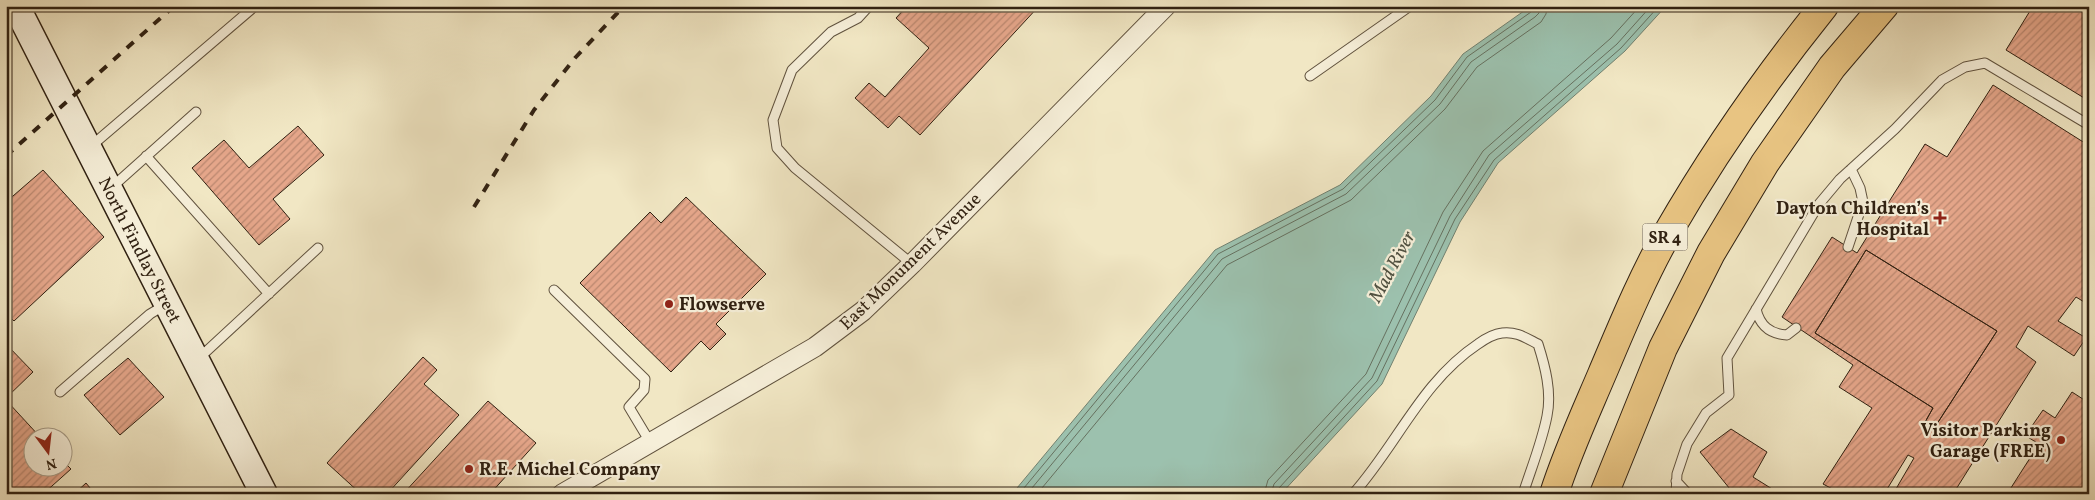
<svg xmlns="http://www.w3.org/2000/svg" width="2095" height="500" font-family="Vollkorn,serif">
  <defs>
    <pattern id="building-hatch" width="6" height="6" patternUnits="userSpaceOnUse" patternTransform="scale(1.25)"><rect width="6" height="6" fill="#e5a68a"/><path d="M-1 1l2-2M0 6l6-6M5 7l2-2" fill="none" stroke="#ba876f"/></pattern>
  </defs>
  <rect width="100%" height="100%" fill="#f1e7c4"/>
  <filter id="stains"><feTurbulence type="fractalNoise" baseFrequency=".004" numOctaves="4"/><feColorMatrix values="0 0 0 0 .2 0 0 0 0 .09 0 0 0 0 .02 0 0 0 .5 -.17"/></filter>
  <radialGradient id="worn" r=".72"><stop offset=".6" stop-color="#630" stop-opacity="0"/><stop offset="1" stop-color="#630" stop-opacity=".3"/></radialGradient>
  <path fill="#9cc1ae" stroke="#718170" d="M1531 6H1666L1625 51 1498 163 1460 222 1382 384 1281 494H1012L1215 250 1340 185 1431 96 1463 54Z"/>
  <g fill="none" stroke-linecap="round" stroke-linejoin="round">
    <path stroke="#667160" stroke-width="1" d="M1019 494 1218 254 1343 189 1435 100 1467 57 1531 12 1533 6
      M1027 494 1222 259 1346 194 1440 104 1471 62 1535 17 1539 13 1540 6
      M1037 494 1227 265 1351 200 1445 109 1477 67 1541 22 1546 14 1547 6
      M1264 494 1268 480 1366 374 1443 212 1483 151 1611 38 1640 6
      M1271 494 1274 484 1372 378 1450 216 1489 155 1617 44 1651 6
      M1277 494 1279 488 1377 381 1455 219 1494 160 1621 48 1659 6"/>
  </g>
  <path fill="url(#building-hatch)" stroke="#302112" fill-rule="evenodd" d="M907 6H1039L920 135 899 116 888 128 855 98 869 83 885 97 929 48 896 18Z
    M2033 6H2089V101L2006 50Z
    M1993 85 2088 145 2086 155 2089 157V305L2076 297 2058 321 2086 338 2074 356 2028 326 2016 347 2036 362 1953 494H1893L1914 458 1908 455 1884 494H1842L1823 484 1872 408 1839 387 1853 365 1782 317 1832 237 1857 253 1925 144 1947 157ZM1866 250 1997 331 1933 430 1924 424 1933 408 1815 333Z
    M298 126 324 155 273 199 290 219 259 245 192 168 224 140 249 168Z
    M43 170 104 237 14 321 6 313V202Z
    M686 197 766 274 716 324 726 334 710 350 701 341 671 372 580 283 650 212 661 223Z
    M1866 250 1997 331 1933 430 1924 424 1933 408 1815 333Z
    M6 344 33 372 6 398Z
    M423 357 437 370 424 384 459 415 387 494H361L327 463Z
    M128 358 164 397 120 435 84 395Z
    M2072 392 2089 403V494H2007L2039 444 2026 436 2034 423 2043 410 2055 418Z
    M6 400 41 438H32V468H62V460L71 469 43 494H6Z
    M488 401 536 443 490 494H403Z
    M1731 429 1767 452 1753 477 1777 492 1776 494H1734L1700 452Z
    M86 483 95 494H74Z"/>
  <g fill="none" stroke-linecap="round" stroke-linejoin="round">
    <g stroke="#60523e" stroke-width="11">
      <path id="lane" d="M869 6 858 18 831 32 792 70 773 120 777 148 795 168 912 264
        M1310 76 1410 6
        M90 147 255 6
        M146 156 269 294
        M111 188 196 112
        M1848 247 1863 202 1860 188 1851 169
        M554 290 645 379 644 390 629 407 650 442
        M1756 309C1760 326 1770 334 1787 335L1796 328
        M197 360 318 248
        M60 392 150 314 165 305
        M1676 481 1688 494
        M1353 494C1397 445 1421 382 1478 344 1485 339 1493 334 1502 333 1516 331 1526 338 1538 344 1545 366 1552 392 1547 416 1542 442 1531 469 1523 494
        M1676 494 1677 474 1687 444 1706 413 1729 395 1727 358 1819 204 1840 179 1895 129 1942 80 1965 67 1985 63 2089 125"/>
    </g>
    <g stroke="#60523e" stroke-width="21">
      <path id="street" d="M562 494 815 347 863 311 912 264 1166 6"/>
    </g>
    <g stroke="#302112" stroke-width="29">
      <path id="secondary" d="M16 6 264 494"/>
    </g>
    <g stroke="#302112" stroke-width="30">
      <path id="highway" d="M1554 494C1567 453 1585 414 1602 374 1622 327 1642 278 1667 234 1713 154 1766 78 1824 6
        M1604 494 1663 348 1711 253 1765 163 1832 67 1884 6"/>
    </g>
    <use href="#lane" stroke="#f6efd9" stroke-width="9"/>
    <use href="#street" stroke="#f6efd9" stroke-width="19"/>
    <use href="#secondary" stroke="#f6efd9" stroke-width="26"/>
    <use href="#highway" stroke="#e8c482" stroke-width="28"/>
    <path stroke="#302112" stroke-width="4" stroke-dasharray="9 9" stroke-linecap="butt" d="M6 156 174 6
      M474 207 534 110 575 58 624 6"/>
  </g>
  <g fill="#8f2418" stroke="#f6efd9" stroke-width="2">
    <path d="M1937.5 210.5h5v5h5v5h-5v5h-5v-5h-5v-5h5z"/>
    <circle cx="669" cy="304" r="5"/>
    <circle cx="2061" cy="440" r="5"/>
    <circle cx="469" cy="469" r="5"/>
  </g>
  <g text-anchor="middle" stroke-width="4.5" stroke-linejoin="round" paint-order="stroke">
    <rect fill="#f6efd9" stroke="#6b5f4e" stroke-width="1" x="1642.5" y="223.5" width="45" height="27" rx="4"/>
    <g font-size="16" font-weight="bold" fill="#302112">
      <text x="1665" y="243">SR 4</text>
    </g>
    <g font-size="18" font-weight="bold" fill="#302112" stroke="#f6efd9" text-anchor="end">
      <text x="1929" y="214">Dayton Children’s<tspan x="1929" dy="21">Hospital</tspan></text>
      <text x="679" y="310" text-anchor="start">Flowserve</text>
      <text x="2051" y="436">Visitor Parking<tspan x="2051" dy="21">Garage (FREE)</tspan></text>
      <text x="479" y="475" text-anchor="start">R.E. Michel Company</text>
    </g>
    <g font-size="18" fill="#302112" stroke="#f6efd9">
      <text transform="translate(140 250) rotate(63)" y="6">North Findlay Street</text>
      <text transform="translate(910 261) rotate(-44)" y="6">East Monument Avenue</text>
    </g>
    <g font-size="19" font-style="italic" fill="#505141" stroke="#f6efd9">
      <text transform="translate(1391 266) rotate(-62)" y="7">Mad River</text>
    </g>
  </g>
  <rect width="2095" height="500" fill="none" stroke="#f1e7c4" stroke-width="25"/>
  <rect x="8" y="8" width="2080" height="485" fill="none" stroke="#302112" stroke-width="2.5"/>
  <rect x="12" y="12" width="2070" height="475" fill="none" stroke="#302112"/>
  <g transform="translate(48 452) rotate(165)"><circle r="24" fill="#f6efd9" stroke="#a79d89"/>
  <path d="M0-4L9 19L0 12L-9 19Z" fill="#8f2418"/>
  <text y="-8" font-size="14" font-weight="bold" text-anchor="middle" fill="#302112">N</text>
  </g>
  <rect width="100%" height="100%" filter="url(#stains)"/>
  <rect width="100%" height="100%" fill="url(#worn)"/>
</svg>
